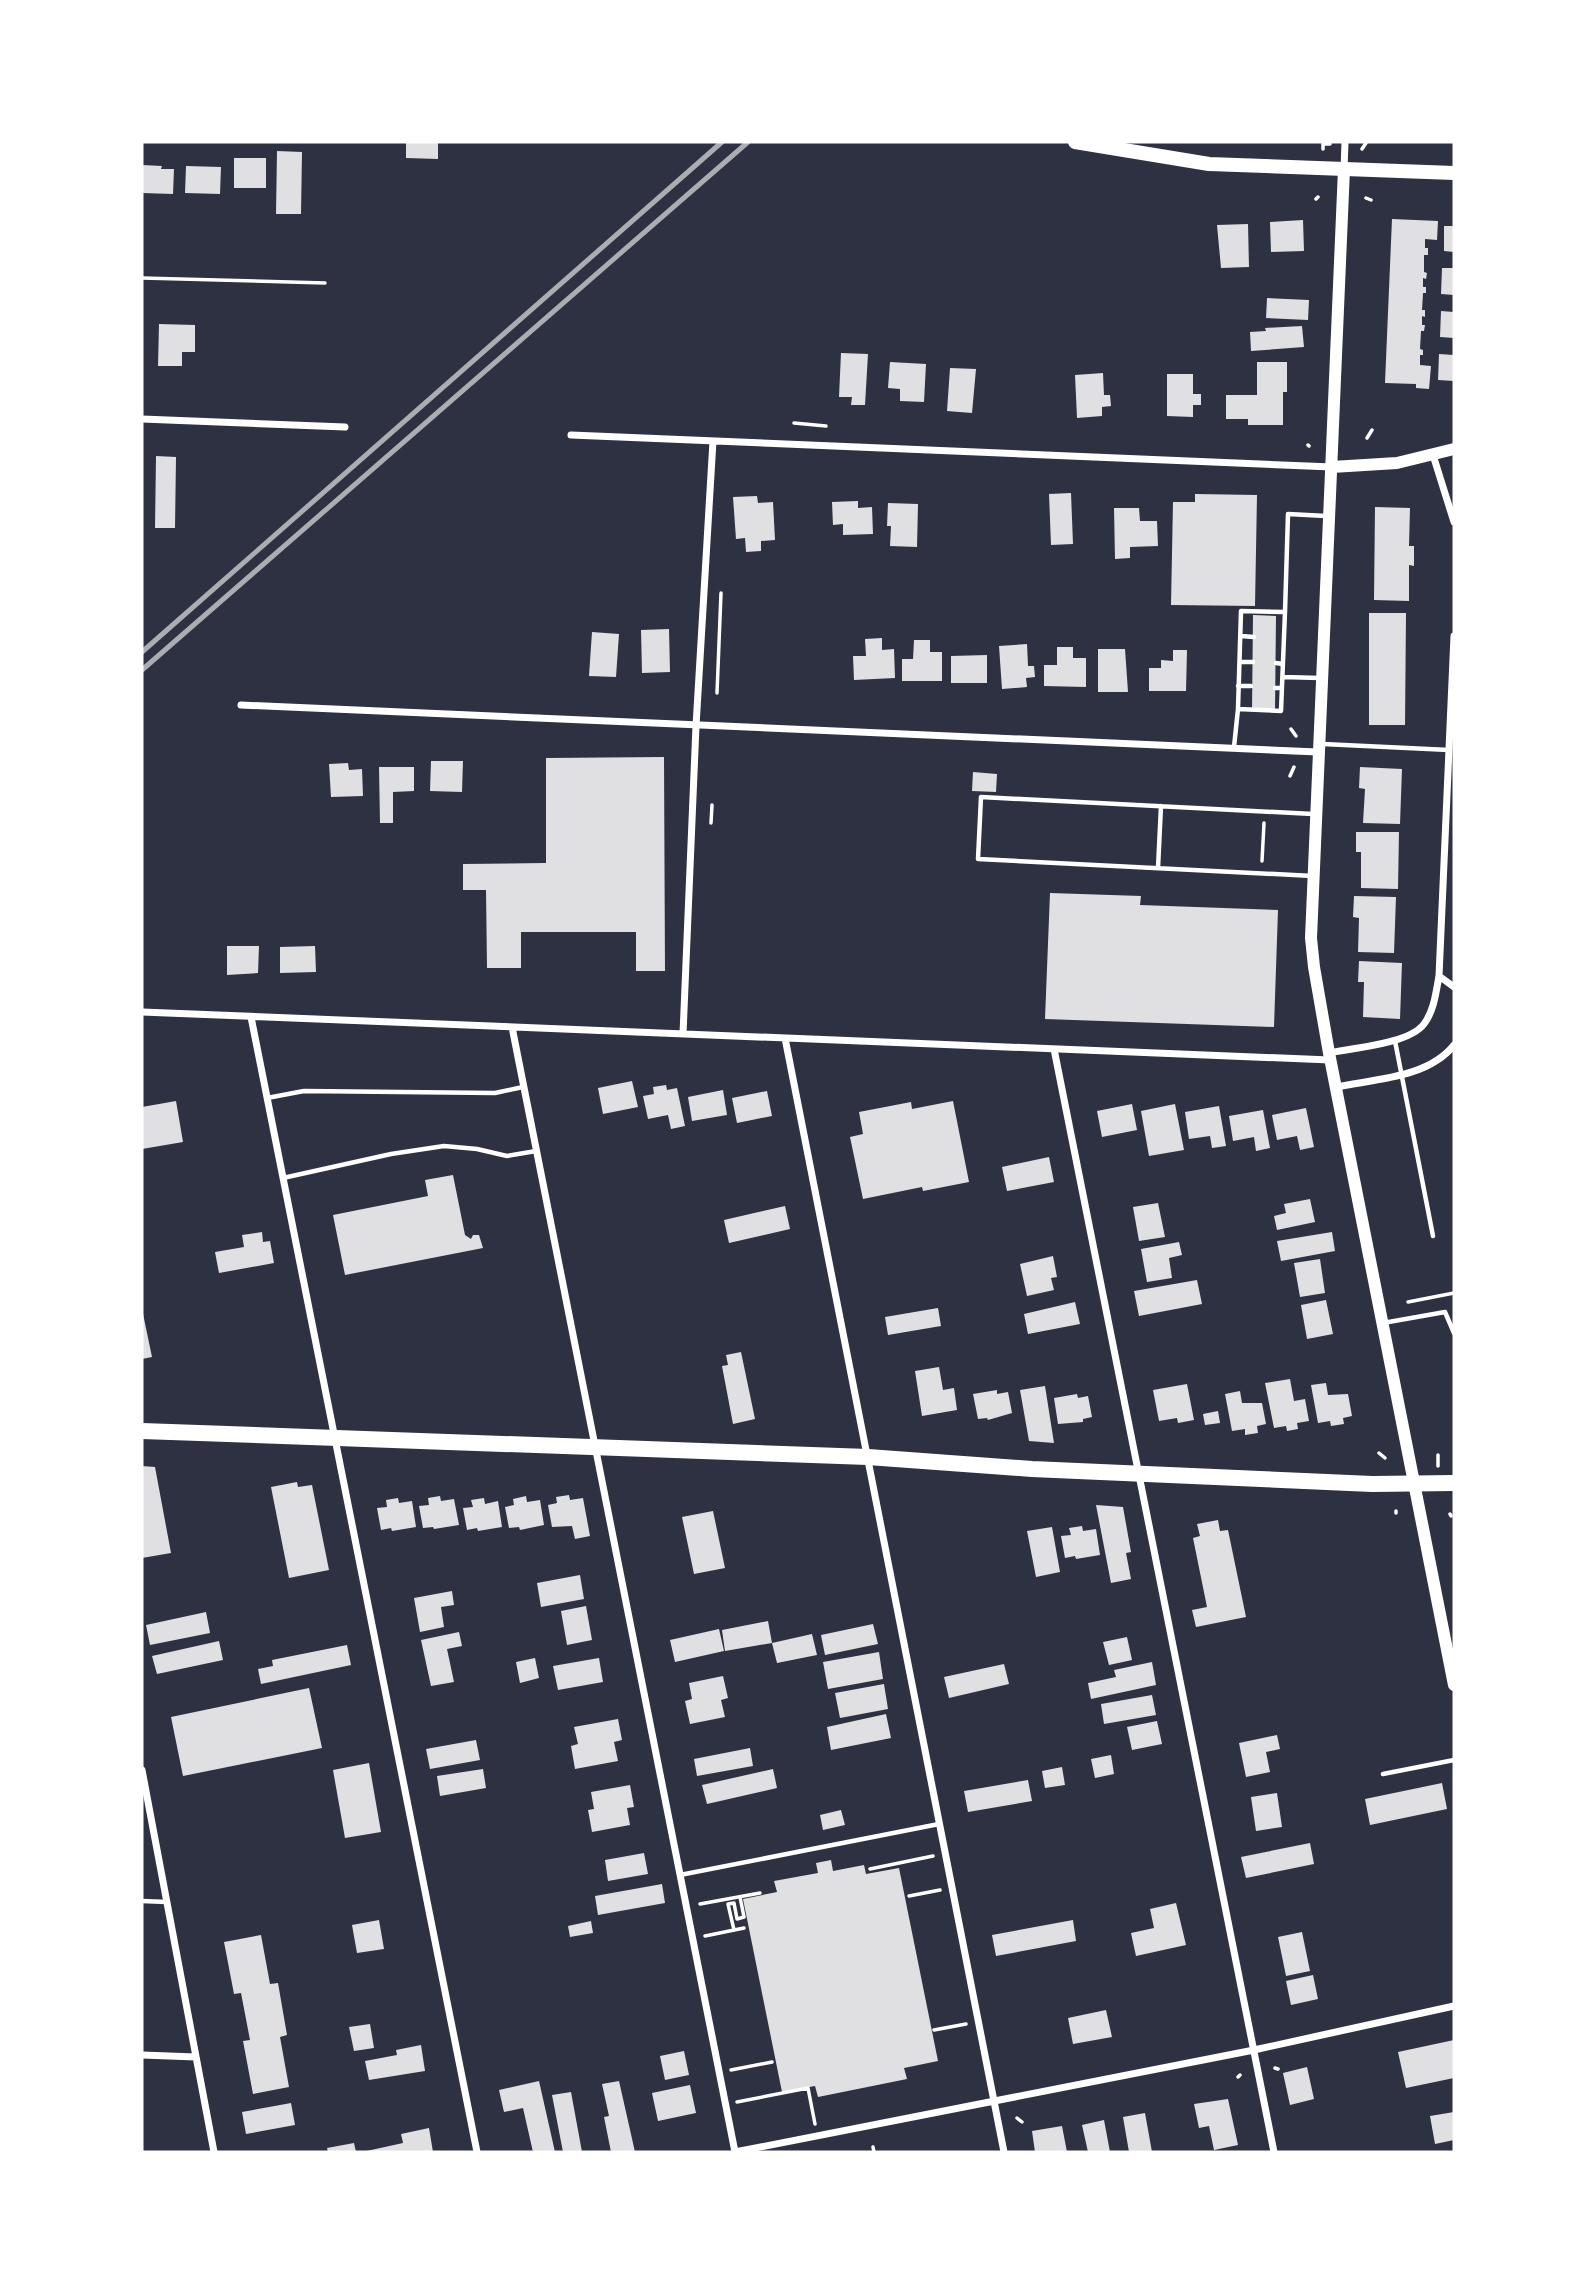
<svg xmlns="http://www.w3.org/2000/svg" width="1596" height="2294" font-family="'Work Sans',sans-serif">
  <rect width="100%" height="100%" fill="#2d3142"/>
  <path fill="#e0e0e3" d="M406 142H438V159L406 158Z
    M277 151 302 152 301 214H276Z
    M234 158H266V188H234Z
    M142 165 162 166 161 169H174L173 194 142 193Z
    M186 166 221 167 220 194 185 193Z
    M1392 219 1438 221 1437 240 1425 239V248H1428V255H1424V272L1427 273 1426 279 1423 278V287H1426V293H1423L1422 310H1425V317L1422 316V325H1425L1424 331H1421L1420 349 1423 350V355H1420V365L1431 366 1429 389 1416 388V384L1385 383Z
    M1303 220 1304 251 1271 252 1270 222Z
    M1248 224 1249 267 1221 268 1217 225Z
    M1444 226H1454V252L1444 251Z
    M1442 268H1454V295L1441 294Z
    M1267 298 1309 300 1308 320 1266 318Z
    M1441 311 1454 312V338L1440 337Z
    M159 324 195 325V352H182V366H158Z
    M1302 326 1304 347 1251 351 1250 332 1266 331 1265 328Z
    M841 353 868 354 865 405H851L852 397H839Z
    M1439 354 1454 355V381L1438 380Z
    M890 362 926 364 924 402 900 401V389L888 388Z
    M1257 362H1287V392H1283V425H1248V419H1226V395H1257Z
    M950 368 976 369 972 413 947 411Z
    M1103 373 1104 395H1110L1111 406 1102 407V416L1077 418 1075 375Z
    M1167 374H1193V394H1201V405H1193V417L1167 416Z
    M156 456 176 457 175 528H155Z
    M1071 493 1073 544 1051 545 1049 494Z
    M1195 494 1257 495 1255 606 1171 605 1173 502H1195Z
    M757 496 758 503 773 502 775 540 761 541V551L746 552 745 538 736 539 733 497Z
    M858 501V508L872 507 873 534 843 535V524L833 525 832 502Z
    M888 503 918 504 917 547 890 546 891 526H887Z
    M1375 507 1410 508 1409 546H1414V566L1409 565V601L1374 600Z
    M1114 508H1139L1140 521H1157L1158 546 1130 547V558L1115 559Z
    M1369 613H1406L1405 725H1369Z
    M1253 615 1276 616 1275 710H1252Z
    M669 629 670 672 642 673 641 630Z
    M592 632 619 634 616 677 589 676Z
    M882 638V650L894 649 895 678 854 680 853 656H866L865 639Z
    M914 640H930V652H942V681H902V659H913Z
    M1027 644 1028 666H1034L1035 677 1026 678 1027 687 1002 689 999 646Z
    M1057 647H1073V658H1086V687L1044 686V665H1057Z
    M1098 649H1125L1128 692H1098Z
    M1173 650H1187L1186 691H1149V668H1161V660L1173 661Z
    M987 655V683H951V656Z
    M664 757 665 971H636V932H521V968H487L486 890H463V864L546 863V758Z
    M431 761H463L462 792 430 791Z
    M348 763 349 770 362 769 363 796 331 797 329 764Z
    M379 767H414V791L393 792V823H380Z
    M1360 767 1402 769 1400 824 1363 823 1365 789 1359 788Z
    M973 772 997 774 996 792 972 791Z
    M1356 832H1399L1398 889 1361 888V852H1356Z
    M1050 893 1141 896 1140 905 1278 910 1274 1027 1045 1019Z
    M1354 896 1396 897 1394 953 1358 952 1359 918 1353 917Z
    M227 946H259L258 973 227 975Z
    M315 946 316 972 280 973V947Z
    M1359 961 1402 963 1400 1019 1363 1017 1364 982H1358Z
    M632 1081 638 1107 603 1114 598 1088Z
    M666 1085 667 1090 677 1088 685 1126 671 1129 668 1115 648 1119 643 1096 654 1094 653 1087Z
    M723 1090 727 1115 692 1121 688 1097Z
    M767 1091 772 1116 737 1123 732 1098Z
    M176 1101 183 1142 142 1149V1107Z
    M953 1101 969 1182 923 1191 922 1187 863 1199 850 1137 863 1134 859 1112 911 1102 912 1109Z
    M1132 1104 1137 1130 1102 1137 1097 1111Z
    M1175 1104 1184 1150 1149 1156 1141 1111Z
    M1219 1106 1226 1146 1212 1148 1210 1136 1189 1139 1185 1112Z
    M1306 1108 1314 1147 1300 1150 1297 1136 1277 1140 1272 1115Z
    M1263 1110 1270 1148 1256 1151 1254 1137 1233 1141 1229 1116Z
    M1049 1157 1054 1182 1007 1191 1002 1167Z
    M453 1175 465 1235 471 1239 473 1235H479L483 1248 345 1275 333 1215 428 1196 425 1180Z
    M1310 1199 1315 1222 1277 1230 1274 1216 1286 1213 1284 1204Z
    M1158 1203 1165 1237 1139 1241 1133 1207Z
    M785 1206 790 1229 729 1243 724 1220Z
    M262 1232 263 1242 270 1241 274 1263 219 1273 215 1252 244 1247 242 1235Z
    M1332 1232 1335 1251 1281 1261 1277 1241Z
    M1179 1242 1182 1255 1169 1258 1172 1278 1147 1282 1141 1249Z
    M1053 1256 1057 1277 1051 1278 1054 1290 1027 1296 1020 1264Z
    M1320 1259 1325 1293 1300 1297 1294 1263Z
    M1197 1280 1202 1304 1139 1316 1134 1291Z
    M1326 1300 1333 1334 1307 1339 1301 1305Z
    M1075 1302 1080 1324 1028 1334 1024 1314Z
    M938 1308 941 1326 888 1335 885 1317Z
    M142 1309 152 1357 142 1359Z
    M741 1352 755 1419 733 1424 722 1366 728 1365 726 1355Z
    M939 1367 943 1390 954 1388 957 1410 922 1416 915 1371Z
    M1290 1379 1294 1401 1305 1399 1309 1421 1297 1423 1298 1429 1287 1431 1286 1426 1274 1428 1265 1383Z
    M1326 1383 1328 1395 1348 1394 1352 1416 1343 1418 1344 1424 1331 1426 1330 1421 1318 1423 1311 1385Z
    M1187 1384 1194 1420 1178 1423 1177 1418 1159 1421 1153 1390Z
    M1045 1386 1054 1443 1029 1441 1020 1390Z
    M997 1390V1394L1008 1392 1012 1413 988 1420 987 1418 978 1419 973 1394Z
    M1240 1391 1242 1403H1262L1266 1424 1257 1426 1258 1433 1245 1435V1429L1232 1431 1225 1394Z
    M1077 1394 1078 1398 1088 1396 1092 1417 1083 1419V1422L1058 1424 1054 1398Z
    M1218 1411 1220 1423 1205 1425 1203 1414Z
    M142 1466 155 1467 171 1553 142 1558Z
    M297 1482 298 1487 312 1485 329 1570 289 1578 271 1487Z
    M569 1495 570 1500 583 1498 590 1536 575 1539 572 1526 552 1527 548 1505 557 1503 556 1497Z
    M440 1496 441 1501 454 1499 459 1525 434 1529 433 1527 423 1528 419 1506 429 1505 428 1498Z
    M526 1496 527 1502 540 1500 544 1525 520 1530 519 1527 509 1528 505 1507 514 1505 513 1499Z
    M398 1498 399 1503 412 1501 416 1527 392 1531 391 1528 381 1530 377 1508 387 1507 386 1500Z
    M484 1498 485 1504 498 1501 502 1527 478 1531 477 1528 467 1530 463 1508 473 1507 471 1500Z
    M1096 1505 1123 1507 1131 1552 1126 1553 1131 1579 1111 1583Z
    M713 1511 725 1568 694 1574 682 1517Z
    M1218 1520 1220 1531 1228 1530 1246 1617 1196 1627 1192 1610 1207 1607 1193 1538 1200 1536 1197 1524Z
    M1082 1526 1083 1531 1096 1529 1100 1555 1076 1559 1075 1556 1065 1558 1061 1536 1071 1535 1069 1528Z
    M1052 1527 1060 1572 1036 1577 1027 1531Z
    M580 1575 584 1599 541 1607 537 1583Z
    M452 1591 454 1605 441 1607 444 1627 420 1632 414 1598Z
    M586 1606 592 1640 567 1645 561 1611Z
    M206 1612 210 1633 150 1645 146 1625Z
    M768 1621 772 1643 725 1651 722 1630Z
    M873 1624 878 1644 825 1655 821 1635Z
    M719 1629 724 1651 675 1662 670 1640Z
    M459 1632 462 1646 447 1649 454 1682 431 1686 421 1640Z
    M812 1634 817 1655 777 1663 772 1643Z
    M1127 1637 1132 1660 1109 1665 1103 1642Z
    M219 1641 223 1660 157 1674 152 1656Z
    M347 1645 351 1665 261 1684 258 1669 273 1666 272 1660Z
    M879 1652 883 1679 828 1689 823 1662Z
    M535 1658 539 1678 520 1683 516 1662Z
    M599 1658 603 1682 558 1690 553 1666Z
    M1152 1662 1156 1685 1091 1699 1088 1683 1116 1677 1114 1670Z
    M1004 1664 1009 1684 949 1698 944 1677Z
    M723 1676 728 1698 721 1700 725 1717 690 1724 685 1701 692 1699 689 1683Z
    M884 1684 888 1709 840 1718 835 1693Z
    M309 1688 322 1748 183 1776 171 1717Z
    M1152 1695 1156 1715 1104 1724 1101 1704Z
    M886 1714 891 1738 831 1750 827 1727Z
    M618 1719 622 1740 614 1742 618 1761 575 1769 571 1746 578 1744 574 1727Z
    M1157 1721 1162 1744 1132 1750 1127 1727Z
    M1277 1735 1280 1749 1266 1752 1270 1772 1246 1777 1239 1743Z
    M476 1740 480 1760 430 1769 426 1749Z
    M750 1748 753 1766 697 1776 694 1759Z
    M1111 1755 1114 1774 1095 1778 1091 1759Z
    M369 1763 381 1832 345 1838 333 1770Z
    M1062 1767 1065 1785 1045 1788 1042 1771Z
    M483 1769 486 1788 440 1796 437 1776Z
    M773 1769 777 1788 707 1804 702 1785Z
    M1028 1780 1032 1801 968 1812 964 1791Z
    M1442 1783 1447 1809 1370 1825 1365 1799Z
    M630 1785 634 1807 627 1808 630 1825 592 1832 588 1810 594 1809 591 1792Z
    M1277 1793 1282 1827 1256 1831 1251 1797Z
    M841 1810 845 1825 823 1830 820 1815Z
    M1310 1843 1314 1864 1246 1878 1241 1857Z
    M644 1853 648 1874 608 1881 605 1860Z
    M831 1860 833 1871 864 1865 866 1874 899 1868 938 2061 904 2068 907 2079 818 2097 815 2086 782 2092 743 1899 777 1892 774 1881 818 1873 816 1863Z
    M662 1884 665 1903 598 1915 595 1896Z
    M1176 1903 1186 1945 1136 1956 1131 1933 1154 1928 1150 1909Z
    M379 1920 384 1949 357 1953 352 1925Z
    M1073 1920 1076 1941 996 1956 992 1935Z
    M591 1921 593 1933 570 1937 568 1926Z
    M1302 1932 1310 1971 1286 1976 1278 1937Z
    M261 1935 270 1984 278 1983 287 2035 280 2037 289 2087 253 2094 243 2041 250 2040 241 1993 234 1994 224 1942Z
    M1313 1975 1318 1999 1291 2005 1286 1981Z
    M1106 2010 1112 2037 1073 2044 1068 2018Z
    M370 2024 374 2048 354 2051 349 2027Z
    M1454 2040V2078L1406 2088 1398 2052Z
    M421 2045 425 2071 369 2080 365 2061 397 2055 396 2050Z
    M684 2051 689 2075 665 2080 660 2056Z
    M1307 2067 1314 2099 1290 2105 1283 2073Z
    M539 2081 555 2152H533L523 2108 504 2112 499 2090Z
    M619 2081 635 2152H611L604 2117 609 2116 602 2084Z
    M690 2085 696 2113 658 2121 652 2093Z
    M571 2092 582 2152H563L552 2095Z
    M1228 2099 1238 2145 1214 2150 1209 2126 1199 2128 1194 2104Z
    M291 2103 295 2125 246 2134 242 2112Z
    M1454 2112V2140L1435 2144 1430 2116Z
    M1145 2113 1152 2152H1129L1123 2117Z
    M1104 2120 1110 2152H1088L1082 2125Z
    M1062 2126 1067 2152H1035L1032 2131Z
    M429 2128 433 2152H362L403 2143 401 2134Z
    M354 2143 356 2152H328L327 2148Z"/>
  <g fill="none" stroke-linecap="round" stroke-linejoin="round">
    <path stroke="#fff" stroke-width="3.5" d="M1323 149V144H1330
      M1362 149 1366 143
      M1366 198 1371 200
      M1316 199 1318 197
      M142 278 325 283
      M794 423 826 426
      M1367 438 1372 430
      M1308 445 1309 446
      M717 693 721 593
      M1291 729 1296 736
      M1290 776 1294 767
      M711 823 712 805
      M1262 861 1264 823
      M1408 1302 1454 1293
      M1379 1453 1385 1458
      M1438 1466V1455
      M1396 1513V1511
      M1450 1514 1451 1516
      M870 1869 933 1856
      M909 1896 940 1890
      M700 1904 760 1893
      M734 1930 728 1904 734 1903 737 1919 744 1917 740 1897
      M705 1936 744 1928
      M934 2030 966 2024
      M1275 2068 1278 2069
      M731 2070 772 2062
      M1238 2077 1240 2075
      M737 2102 808 2088 815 2124
      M1017 2118 1022 2122
      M873 2147 874 2152"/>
    <path stroke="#fff" stroke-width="4.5" d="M1285 612 1288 514 1326 516
      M1241 636 1254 637
      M1240 662H1253
      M1276 663 1283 664
      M1283 677 1320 678
      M1238 686H1251
      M1275 688H1282
      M1323 744 1449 750
      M1234 747 1238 709 1281 711 1285 612 1241 611 1238 709
      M1158 868 1161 806
      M1313 876 978 859 981 797 1313 814
      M1395 1041 1433 1236
      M267 1098 304 1091 495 1093 523 1087
      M283 1178 391 1154 444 1146 477 1149 507 1156 536 1151
      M1383 1323 1445 1312 1454 1333
      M1383 1774 1454 1760
      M680 1875 939 1824
      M142 1901 167 1902"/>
    <path stroke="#fff" stroke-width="7" d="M1344 169 1345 142
      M142 419 345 427
      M571 435 1332 467
      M1433 455 1454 522
      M241 705 1318 752
      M1439 976 1454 987
      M142 1012 1330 1060
      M251 1017 477 2152
      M512 1027 735 2152
      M683 1034 696 726 713 441
      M785 1038 1004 2152
      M1054 1049 1274 2152
      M1329 1053C1353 1048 1409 1044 1424 1024 1434 1011 1436 992 1439 976L1454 636
      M1336 1087C1375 1079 1428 1078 1454 1045
      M142 1770 214 2152
      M142 2055 196 2057
      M735 2152 1254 2050 1454 2006"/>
    <path stroke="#fff" stroke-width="12" d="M1344 169 1311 938 1314 967 1329 1053 1454 1685
      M1332 467 1397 463 1454 449"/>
    <path stroke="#fff" stroke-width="14" d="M1075 142 1209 164 1454 173"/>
    <path stroke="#fff" stroke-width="16" d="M142 1431 868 1457 1032 1469 1372 1484 1454 1483"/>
    <path stroke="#abadb3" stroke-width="5" d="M142 652 722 142
      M142 670 748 142"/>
  </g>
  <rect width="1596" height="2294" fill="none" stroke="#ffffff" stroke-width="287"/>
</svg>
